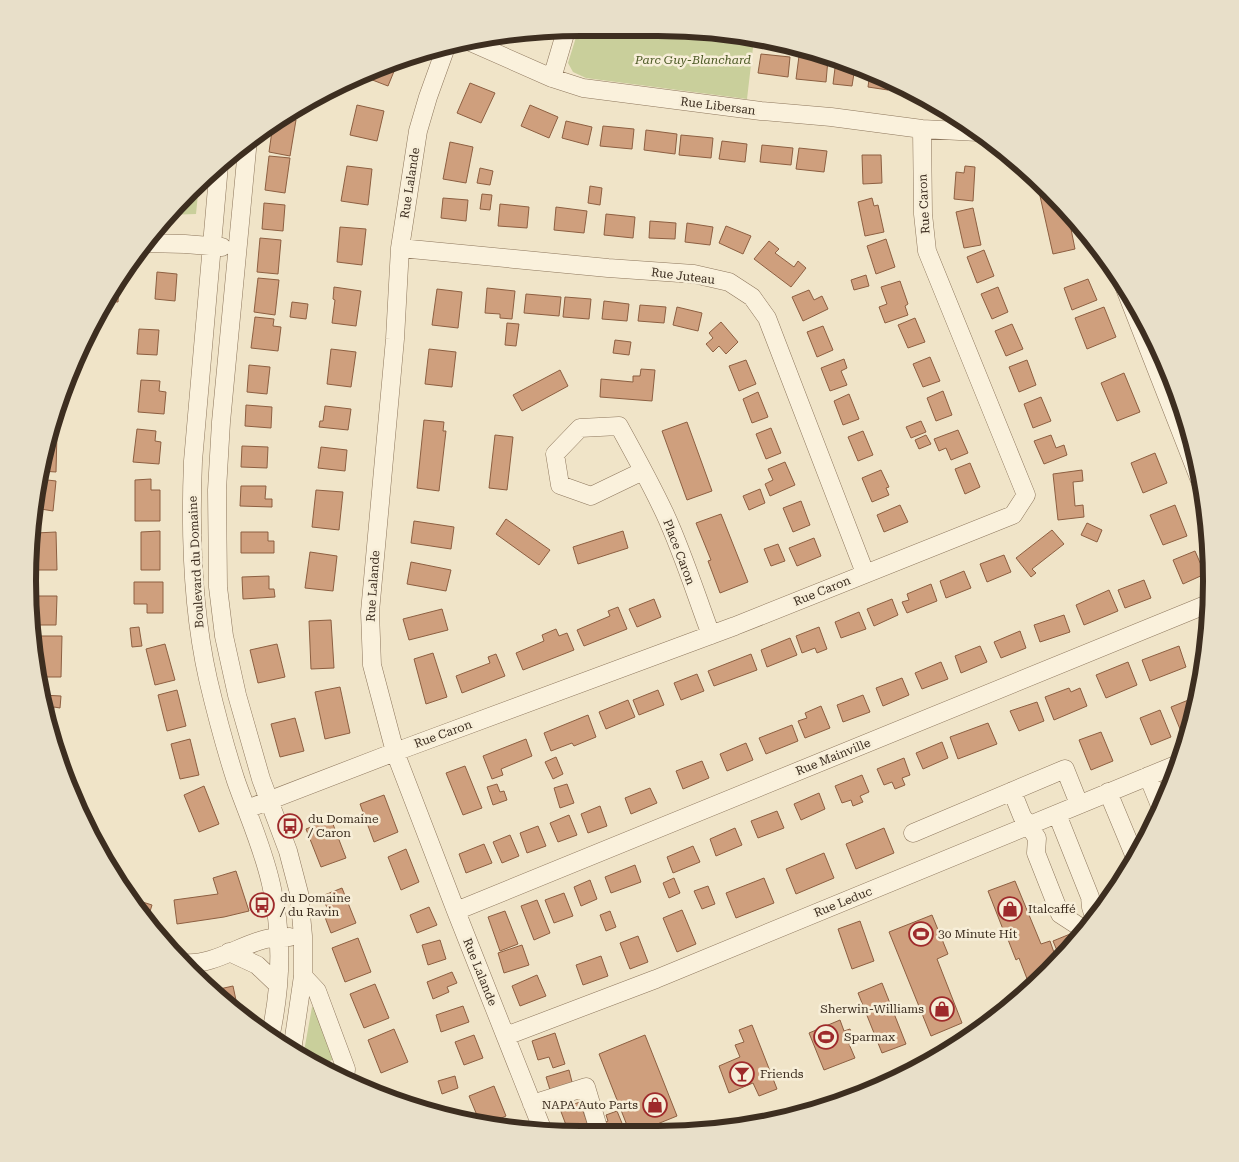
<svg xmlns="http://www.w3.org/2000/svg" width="1239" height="1162" font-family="'Roboto Serif',serif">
  <rect width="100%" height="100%" fill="#f0e4c8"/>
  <path fill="#c9cf9b" d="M694 29 754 39 747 99 586 78 573 72 568 63 577 34Z
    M199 184 196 214 166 215Z
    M312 1007H314L334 1059 330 1061 331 1064 335 1062V1074L303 1057Z"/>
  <path fill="#cf9f7d" stroke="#8d5f41" d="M761 54 790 57 788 77 758 73Z
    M799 56 828 59 826 82 796 79Z
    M836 60 855 67 852 86 833 84Z
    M397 64 388 86 362 76Z
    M870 72 889 80 888 90 868 87Z
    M470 83 495 93 481 123 457 113Z
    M357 105 384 111 377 141 350 135Z
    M530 105 558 117 549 138 521 126Z
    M283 118 296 120 290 156 269 152 273 124Z
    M566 121 592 127 588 145 562 138Z
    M603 126 634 129 632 149 600 146Z
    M646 130 677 134 675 154 644 150Z
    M681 135 713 138 711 158 679 155Z
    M722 141 747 144 745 162 719 159Z
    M450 142 473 147 466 183 443 179Z
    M762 145 793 148 791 165 760 162Z
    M799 148 827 151 824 172 796 169Z
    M862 155H881L882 183 863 184Z
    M269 156 290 158 285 193 265 190Z
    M347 166 372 169 368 205 341 201Z
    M965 166 975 167 973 201 954 199 956 172 964 173Z
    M480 168 493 171 490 185 477 183Z
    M590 186 602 188 600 205 588 203Z
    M1042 186 1067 209 1075 249 1053 254 1038 187Z
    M482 194 492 195 490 210 480 209Z
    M443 198 468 200 466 221 441 218Z
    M872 198 874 206 878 205 884 232 865 236 858 202Z
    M264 203 285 205 283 231 262 229Z
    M500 204 529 207 527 228 498 226Z
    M556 207 587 211 584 233 554 230Z
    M973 208 981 245 964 248 956 212Z
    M606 214 635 217 633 238 604 235Z
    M650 221 676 223 675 239 649 238Z
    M687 223 713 227 710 245 685 242Z
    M726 226 751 236 743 254 719 243Z
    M340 227 366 229 362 265 337 262Z
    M260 238 281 240 278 274 257 272Z
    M886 239 895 267 876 274 867 246Z
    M769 241 779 249 775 253 794 267 798 261 806 268 791 287 754 259Z
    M984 250 994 276 977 283 967 257Z
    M157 272 177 274 175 301 155 299Z
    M866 275 869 286 854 290 851 280Z
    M258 278 279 280 275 315 254 312Z
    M1088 279 1097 300 1072 310 1064 288Z
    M119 281 118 302 104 301Z
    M900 281 908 304 905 306 908 315 885 323 879 307 887 304 881 287Z
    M334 287 361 291 356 326 332 323 335 300 333 299Z
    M998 287 1008 312 992 319 981 294Z
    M487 288 515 291 512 319 500 318V314L485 313Z
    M437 289 462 292 458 328 432 325Z
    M809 290 814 300 822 296 828 309 803 321 792 297Z
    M526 294 561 297 559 316 524 313Z
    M565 297 591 299 589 319 563 317Z
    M604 301 629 304 627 321 602 319Z
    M292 302 308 304 306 319 290 317Z
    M640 305 666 307 664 323 638 321Z
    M677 307 702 313 698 331 673 325Z
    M1104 307 1116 337 1087 349 1075 318Z
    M255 317 274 319 273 326 281 327 278 351 251 348Z
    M915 318 925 342 908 348 898 325Z
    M721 322 738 342 726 354 719 346 713 352 706 344 713 338 709 333Z
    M507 323 519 324 516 346 505 345Z
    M1012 324 1023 349 1006 356 995 331Z
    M823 326 833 350 817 357 807 332Z
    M139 329 159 330 157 355 137 354Z
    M615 340 631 342 629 355 613 353Z
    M331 349 356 352 351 387 327 384Z
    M429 349 456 352 452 387 425 384Z
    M930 357 940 381 923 387 913 364Z
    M844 359 847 368 841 371 847 385 830 391 821 368Z
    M746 360 756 384 739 391 729 366Z
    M1027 360 1036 385 1019 392 1009 367Z
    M249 365 270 367 267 394 247 392Z
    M641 369 655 370 652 401 600 397 601 379 633 382V376H640Z
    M560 370 568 386 522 411 513 395Z
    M1124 373 1140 412 1117 421 1101 383Z
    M141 380 160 381 159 391 166 392 164 414 138 412Z
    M943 391 952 415 936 421 927 398Z
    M758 392 768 417 752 423 743 399Z
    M849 394 859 419 843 425 834 401Z
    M1041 397 1051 421 1033 428 1024 404Z
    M246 405 272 407 271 428 245 426Z
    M325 406 351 409 348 430 319 427 320 421H323Z
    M424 420 444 422 443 431H446L439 491 417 488Z
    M921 421 926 432 911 438 906 427Z
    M687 422 712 491 687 500 662 431Z
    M771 428 781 453 766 459 756 434Z
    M137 429 156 431 155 441 161 442 159 464 133 462Z
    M958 430 968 453 951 460 946 448 939 451 934 439Z
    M863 431 873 455 858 461 848 437Z
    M49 432H57L56 472 41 471Z
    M495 435 513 437 507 490 489 488Z
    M926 435 931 444 919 449 915 440Z
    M1051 435 1056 448 1064 445 1067 455 1044 464 1034 441Z
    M242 446 268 447 267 468 241 467Z
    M321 447 347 450 345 471 318 468Z
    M1155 453 1167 483 1143 493 1131 463Z
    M785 462 795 485 770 496 765 484 773 480 768 469Z
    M970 463 980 487 965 494 955 469Z
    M881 470 889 487 886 488 889 495 872 502 862 478Z
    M1082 470 1083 481 1073 482 1075 506 1083 505 1084 517 1058 520 1053 474Z
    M39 479 56 481 53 511 35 508Z
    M151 479V490H160V521H135V480Z
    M241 486H266L265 499H272V507L240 506Z
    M760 489 765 503 749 510 743 496Z
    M316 490 343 492 339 530 312 527Z
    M801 501 810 525 793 532 783 508Z
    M900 505 908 522 884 532 877 515Z
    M1175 505 1187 536 1163 545 1150 515Z
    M721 514 748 582 720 593 708 561 711 560 696 523Z
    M506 519 550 550 539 565 496 534Z
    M414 521 454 527 451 549 411 543Z
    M1087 523 1102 530 1097 542 1081 535Z
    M1052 530 1064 544 1032 569 1036 573 1031 577 1016 558Z
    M160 531V570H141V532Z
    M623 531 628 548 578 564 573 547Z
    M56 532 57 570H36V533Z
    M241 532H268V541H274V553H241Z
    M814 538 821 556 797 566 789 548Z
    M778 544 785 561 771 566 764 549Z
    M1195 551 1205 574 1183 584 1173 560Z
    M310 552 337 556 333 591 305 588Z
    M1004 555 1011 572 987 582 980 564Z
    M411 562 451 570 446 591 407 584Z
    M964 571 971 588 946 598 940 581Z
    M269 576V589H274L275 597 243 599 242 577Z
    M1144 580 1151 598 1125 608 1118 590Z
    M134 582H163V613H147V604H134Z
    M931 584 937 601 907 613 902 602 909 600 907 594Z
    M1109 590 1118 611 1084 625 1076 605Z
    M35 596H57L56 625H35Z
    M654 599 661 617 637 627 629 609Z
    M892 599 898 615 874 626 867 609Z
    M618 607 627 629 584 646 577 630 610 616 608 611Z
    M442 609 448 630 409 640 403 619Z
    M859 612 866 629 841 638 835 622Z
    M1064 615 1070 632 1040 642 1034 625Z
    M331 620 334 668 311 669 309 621Z
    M139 627 142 646 132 647 130 628Z
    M819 627 827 649 817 653 815 648 802 653 796 636Z
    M556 629 559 636 567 633 574 650 523 670 516 653 544 641 542 635Z
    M1020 631 1026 648 1001 658 994 642Z
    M40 636H62L61 677H38L36 668V647H40Z
    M1207 636 1205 649 1201 638Z
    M790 638 797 655 767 667 761 650Z
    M165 644 175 680 155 685 146 649Z
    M277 644 285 677 258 683 250 650Z
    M980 646 987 662 961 673 955 656Z
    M1179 646 1186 667 1150 681 1142 660Z
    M433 653 447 697 426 704 414 659Z
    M496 654 505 676 462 693 456 676 490 663 488 657Z
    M751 654 757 670 714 686 708 671Z
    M941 662 948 679 922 689 915 673Z
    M1128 662 1137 685 1106 698 1096 675Z
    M697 674 704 691 681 700 674 683Z
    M902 678 909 695 883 706 876 688Z
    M340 687 350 733 325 739 315 692Z
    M1069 688 1071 692 1080 688 1087 706 1054 720 1045 697Z
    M177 690 186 726 167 731 158 695Z
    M658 690 664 705 639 715 633 700Z
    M42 695 61 696 60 708 54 707 52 725 49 724Z
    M863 695 870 712 843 722 837 705Z
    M1191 699 1195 708 1193 724 1190 731 1182 734 1171 707Z
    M628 700 635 717 606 729 599 712Z
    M1037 702 1044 721 1019 731 1010 711Z
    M821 706 830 728 805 738 798 721 807 718 805 713Z
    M1160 710 1171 737 1151 745 1140 718Z
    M588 715 596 737 574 746 572 743 551 751 544 733Z
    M295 718 304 751 280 757 271 724Z
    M988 723 997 744 958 759 950 737Z
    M792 725 798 741 766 754 759 738Z
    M1101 732 1113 761 1091 770 1079 740Z
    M190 739 199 775 180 779 171 744Z
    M526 739 532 756 501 769 503 775 492 779 483 756Z
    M942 742 948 758 923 769 916 753Z
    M746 743 753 760 727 771 720 754Z
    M556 757 563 774 553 779 545 762Z
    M904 758 910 775 902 778 905 785 895 789 892 782 884 785 877 769Z
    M702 761 709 778 683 789 676 771Z
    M465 766 482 808 463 815 446 773Z
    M862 775 869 792 860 796 863 802 853 806 851 800 842 803 835 786Z
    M497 784 500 792 504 791 507 800 493 805 487 787Z
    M567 784 574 803 560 808 554 788Z
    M204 786 219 824 199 832 184 795Z
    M650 788 657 803 631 814 625 798Z
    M819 793 825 809 801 820 794 804Z
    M384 795 398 832 374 842 360 804Z
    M600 806 607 826 588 833 581 814Z
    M777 811 784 828 758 838 751 821Z
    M569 815 577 835 558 842 550 823Z
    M331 819 346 858 321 867 306 829Z
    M538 826 546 846 527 853 520 833Z
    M735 828 742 845 716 856 710 839Z
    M884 828 894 853 856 869 846 844Z
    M510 835 519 856 502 863 493 842Z
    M484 844 492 863 466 873 459 854Z
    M693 846 700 862 673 873 667 857Z
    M406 849 419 882 401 890 388 857Z
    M824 853 834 878 796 894 786 869Z
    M635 865 641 882 611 893 605 877Z
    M236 871 249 911 224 917 177 924 174 900 218 894 213 878Z
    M674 878 680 893 669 898 663 883Z
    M764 878 774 903 736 918 726 893Z
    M590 880 597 899 581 906 574 887Z
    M1015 881 1041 944 1050 941 1057 961 1031 989 1019 958 1016 960 1007 937H1006L988 891Z
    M708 886 715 904 702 909 694 891Z
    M342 888 356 923 331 933 323 912 328 910 322 896Z
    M564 893 573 916 554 923 545 900Z
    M130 898 152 905 147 921Z
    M537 900 550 933 534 940 521 906Z
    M429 907 437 925 417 933 410 915Z
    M682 910 696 944 677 952 663 918Z
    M505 911 518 944 500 951 488 917Z
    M610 911 616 927 606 931 600 915Z
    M932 915 948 954 937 959 962 1023 931 1036 889 932Z
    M860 921 874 961 852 969 838 929Z
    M1075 932 1077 939 1060 958 1053 941Z
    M638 936 648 962 630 969 620 943Z
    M358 938 371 972 345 982 332 948Z
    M440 940 446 959 428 965 422 945Z
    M522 945 529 965 504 973 498 953Z
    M601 956 608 976 583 985 576 965Z
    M452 972 457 983 447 987 449 992 433 999 427 982Z
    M537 975 546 996 520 1006 512 986Z
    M882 983 906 1044 882 1053 858 993Z
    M375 984 389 1018 364 1028 350 994Z
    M233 986 237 1005 233 1006 215 990Z
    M463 1006 469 1022 441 1032 436 1015Z
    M840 1020 844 1031 850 1029 855 1042 849 1044 855 1058 824 1070 809 1033Z
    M752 1025 777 1089 759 1096 753 1083 729 1093 719 1066 740 1057 735 1045 744 1042 739 1030Z
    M394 1029 408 1062 381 1073 368 1040Z
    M555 1033 565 1064 553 1068 549 1057 538 1060 532 1041Z
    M474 1035 483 1058 464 1065 455 1042Z
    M645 1035 677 1116 635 1133H630L599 1054Z
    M569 1070 573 1086 551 1093 546 1077Z
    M455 1076 458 1088 442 1094 438 1081Z
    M494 1086 506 1116 486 1125H481L469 1096Z
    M580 1102 591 1134 569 1133 560 1109Z
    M617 1111 626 1133 605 1134 601 1124 608 1121 606 1115Z"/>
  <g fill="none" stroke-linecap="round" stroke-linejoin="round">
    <g stroke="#8d765c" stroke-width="19">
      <path id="minor" d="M466 40 552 78 583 88 761 111 831 117 922 129 978 132
        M446 47 428 97 418 131 400 248 395 339 370 612 372 665 395 752 456 911 543 1131
        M552 78 565 34
        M248 139 221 422 217 490 218 587 224 636 237 695 261 779 288 851 299 893 303 936V976L292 1051
        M219 165 193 461C190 533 192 608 208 679 216 713 225 747 236 781 248 815 263 848 271 884 283 934 281 988 270 1038
        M145 243 185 244 222 247
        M400 248 608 268 694 274 729 282 752 297 767 318 865 573
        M1124 286 1201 483
        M643 471 591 496 560 485 555 454 580 428 619 426C635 455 651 484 665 514 683 553 696 595 711 635
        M1148 776 1161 808
        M1012 791 1022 816 1037 838 1036 853 1060 914 1080 927 1083 933
        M1108 792 1135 857
        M247 809 395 752 735 626 1013 515 1026 495 927 251 923 214 922 129
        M1057 814 1090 897 1091 907 1095 920
        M913 833 1065 769 1079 804
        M456 911 1210 603
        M229 952 257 965 277 984
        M184 963C212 966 240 945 266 939 274 937 282 937 290 937
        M303 976 317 991 346 1069 345 1080
        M506 1036 656 979 1178 764
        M532 1104 586 1087 600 1134"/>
    </g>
    <use href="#minor" stroke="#faf1dc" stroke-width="18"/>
  </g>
  <defs>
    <g id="bus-ring" transform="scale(1.25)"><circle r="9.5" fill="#f7eed8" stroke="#9e2a2b" stroke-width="1.5"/><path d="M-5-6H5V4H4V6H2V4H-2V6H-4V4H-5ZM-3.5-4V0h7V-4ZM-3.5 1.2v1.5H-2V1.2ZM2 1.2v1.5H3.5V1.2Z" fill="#9e2a2b"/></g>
    <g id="shop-ring" transform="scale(1.25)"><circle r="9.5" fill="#f7eed8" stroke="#9e2a2b" stroke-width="1.5"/><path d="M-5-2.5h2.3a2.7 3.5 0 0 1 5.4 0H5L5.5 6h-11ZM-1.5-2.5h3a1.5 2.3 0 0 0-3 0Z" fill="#9e2a2b"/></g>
    <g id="stadium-ring" transform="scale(1.25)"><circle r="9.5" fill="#f7eed8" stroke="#9e2a2b" stroke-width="1.5"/><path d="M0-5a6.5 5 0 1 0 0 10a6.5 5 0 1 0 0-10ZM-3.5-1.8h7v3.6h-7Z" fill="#9e2a2b"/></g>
    <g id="bar-ring" transform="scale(1.25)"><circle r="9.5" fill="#f7eed8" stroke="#9e2a2b" stroke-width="1.5"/><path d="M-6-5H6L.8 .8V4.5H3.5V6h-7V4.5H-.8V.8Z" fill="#9e2a2b"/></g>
  </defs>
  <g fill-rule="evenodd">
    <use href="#bus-ring" x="290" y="826"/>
    <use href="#bus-ring" x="262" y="905"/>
    <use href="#shop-ring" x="1010" y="909"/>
    <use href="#stadium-ring" x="921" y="934"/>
    <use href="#shop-ring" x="942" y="1009"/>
    <use href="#stadium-ring" x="826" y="1037"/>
    <use href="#bar-ring" x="742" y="1074"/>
    <use href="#shop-ring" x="655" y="1105"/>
  </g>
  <g text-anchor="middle" stroke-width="5" stroke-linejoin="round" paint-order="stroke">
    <g font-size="12" font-style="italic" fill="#4d5a26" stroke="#f7eed8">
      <text x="693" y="64">Parc Guy-Blanchard</text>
    </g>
    <g font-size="12" fill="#3d2e20" stroke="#f7eed8">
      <text transform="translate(718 106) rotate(7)" y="4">Rue Libersan</text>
      <text transform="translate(410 183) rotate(-81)" y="4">Rue Lalande</text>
      <text transform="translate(924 204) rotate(-93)" y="4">Rue Caron</text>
      <text transform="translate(683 276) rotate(7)" y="4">Rue Juteau</text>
      <text transform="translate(679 552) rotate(69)" y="4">Place Caron</text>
      <text transform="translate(196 562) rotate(-93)" y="4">Boulevard du Domaine</text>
      <text transform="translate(373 586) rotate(-86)" y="4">Rue Lalande</text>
      <text transform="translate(822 591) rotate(-22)" y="4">Rue Caron</text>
      <text transform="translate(443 734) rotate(-20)" y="4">Rue Caron</text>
      <text transform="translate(833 757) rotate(-22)" y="4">Rue Mainville</text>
      <text transform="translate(843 902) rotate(-22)" y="4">Rue Leduc</text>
      <text transform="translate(480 972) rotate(68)" y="4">Rue Lalande</text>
    </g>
    <g font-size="12" fill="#3d2e20" stroke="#f7eed8" text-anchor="start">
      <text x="308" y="823">du Domaine<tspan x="308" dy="14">/ Caron</tspan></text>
      <text x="280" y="902">du Domaine<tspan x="280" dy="14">/ du Ravin</tspan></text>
      <text x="1028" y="913">Italcaffé</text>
      <text x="938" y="938">30 Minute Hit</text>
      <text x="924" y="1013" text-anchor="end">Sherwin-Williams</text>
      <text x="844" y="1041">Sparmax</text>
      <text x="760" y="1078">Friends</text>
      <text x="638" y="1109" text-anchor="end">NAPA Auto Parts</text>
    </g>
  </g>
  <path d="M0 0H1239V1162H0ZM581 36H658A545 545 0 0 1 1203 581V581A545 545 0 0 1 658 1126H581A545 545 0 0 1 36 581V581A545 545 0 0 1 581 36Z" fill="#e8dfc9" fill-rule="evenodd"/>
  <path fill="none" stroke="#3d2e20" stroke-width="6" d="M581 36H658A545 545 0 0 1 1203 581V581A545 545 0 0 1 658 1126H581A545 545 0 0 1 36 581V581A545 545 0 0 1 581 36Z"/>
</svg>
